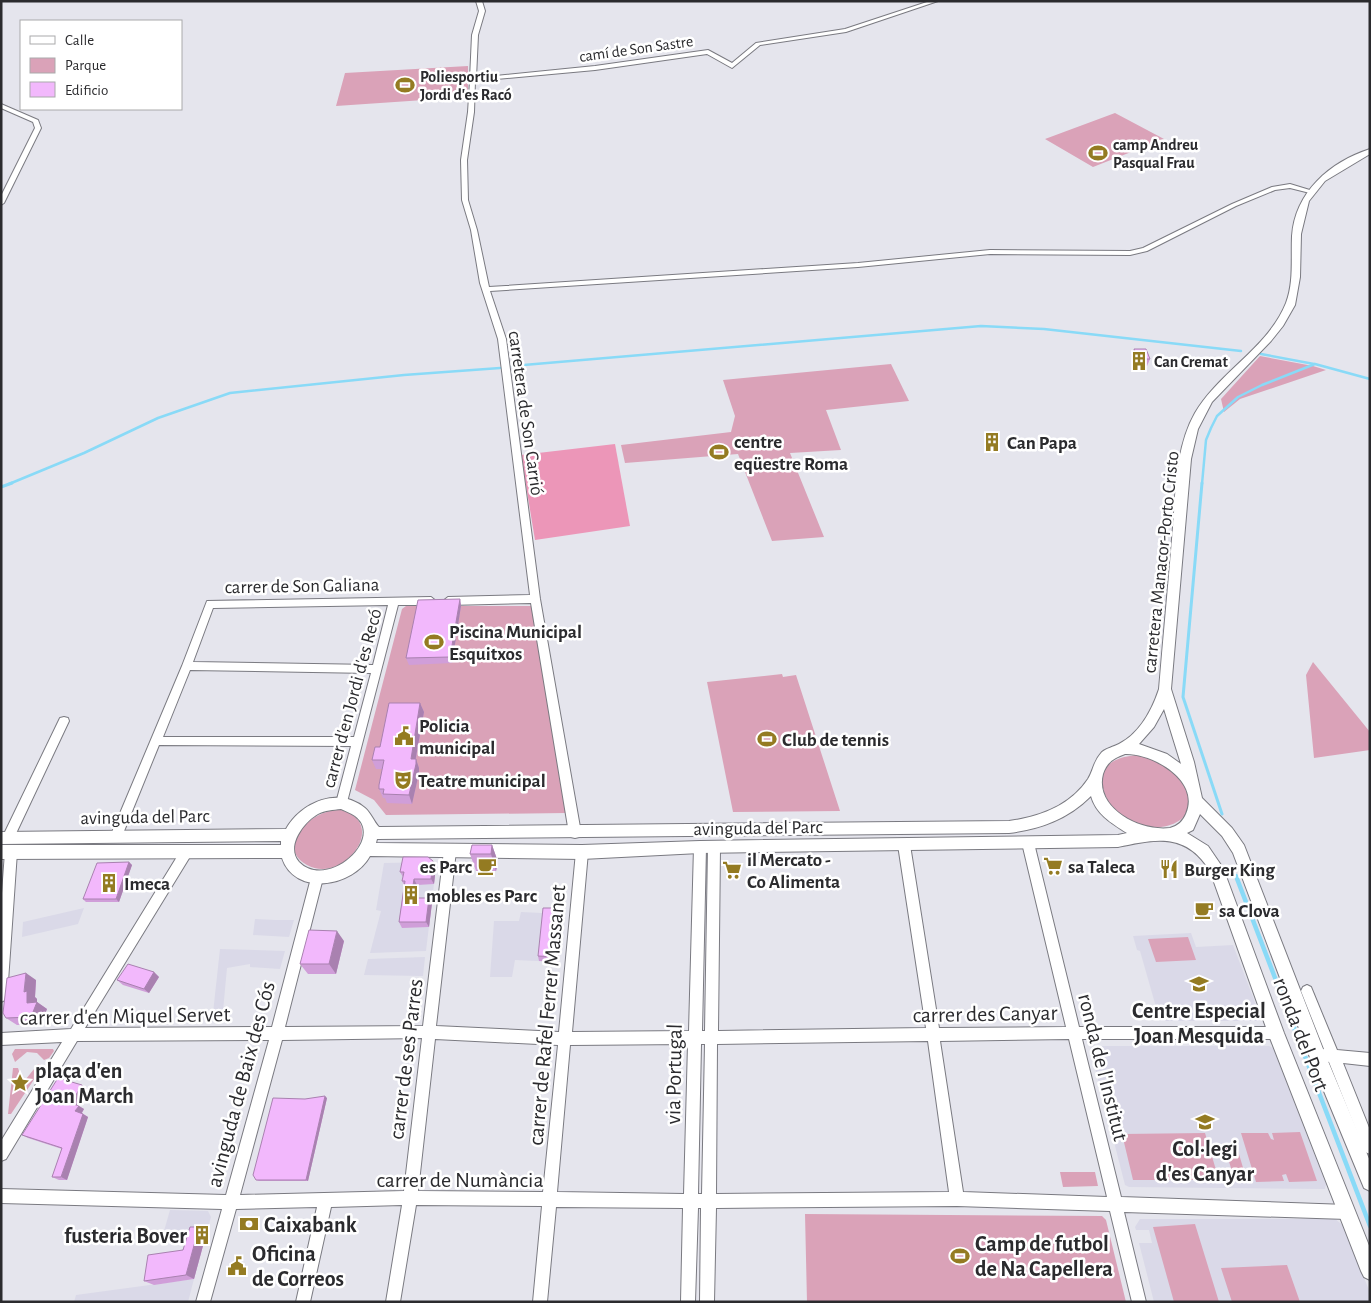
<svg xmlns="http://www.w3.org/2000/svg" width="1371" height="1303" font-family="'Alegreya Sans',sans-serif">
  <rect width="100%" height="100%" fill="#e5e5ed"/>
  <path fill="#dad9e8" d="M431 862 436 867 426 951 370 953 381 911 376 910 384 863Z
    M84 908 78 924 22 937 23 922Z
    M521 912 563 914 558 962 515 960 512 977H490L494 921H519Z
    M255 919 276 920H294L289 937 253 935Z
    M1191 933 1196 947 1233 945 1261 1018 1259 1021H1160L1140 951 1137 950 1133 936Z
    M220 949 285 951 280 969 250 967V964L227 968 222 1022H212Z
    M425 957 423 976 364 975 368 959Z
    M1093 1046H1269L1273 1048 1326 1184 1325 1189 1129 1187 1125 1185 1090 1048Z
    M170 1210 208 1211 211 1217 207 1231H164Z
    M1140 1219H1335L1344 1226 1370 1293V1302H1154L1139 1243H1152L1149 1230H1136L1135 1227Z
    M194 1279 188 1302H74L76 1295Z"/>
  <path fill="#daa2b8" d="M468 66V97L336 106 345 73Z
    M1115 113 1164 139 1093 167 1045 139Z
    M1260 356 1313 366 1326 370 1240 399 1224 412 1221 399Z
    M891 364 909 401 826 410 841 450 790 453 824 537 772 541 738 454 625 463 621 445 731 432 735 416 723 380Z
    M406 606H532L566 813 386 815 374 800 355 790 402 609Z
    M1313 662 1370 732V750L1314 758 1306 675Z
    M782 674 783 677 796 675 840 811 733 812 707 682Z
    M1140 755C1157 758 1171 767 1181 781 1222 833 1107 854 1101 776 1108 759 1123 756 1140 755Z
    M341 810C390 823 343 885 307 865 274 847 311 808 341 810Z
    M1188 937 1196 960 1156 962 1148 939Z
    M15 1049H53L54 1051 49 1058 44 1060 37 1053 27 1052 15 1062 12 1054Z
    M38 1064 43 1066 11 1114H8L13 1068H18L20 1074 14 1082V1087L18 1089Z
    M1300 1132 1317 1181 1289 1182 1286 1174 1282 1175 1284 1181 1256 1182 1241 1133H1268L1271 1139 1274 1140 1272 1133Z
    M1205 1133 1219 1180H1133L1122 1134Z
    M1223 1143 1236 1144 1244 1171H1232Z
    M1060 1172H1095L1098 1186 1063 1187Z
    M805 1214 1102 1216 1106 1220 1126 1302H807Z
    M1195 1224 1219 1302H1174L1153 1227Z
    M1287 1265 1300 1302H1232L1221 1268Z"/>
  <path fill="#ec96b8" d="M615 444 630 526 535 540 521 455Z"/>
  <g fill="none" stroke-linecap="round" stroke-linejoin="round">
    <path stroke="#89daf7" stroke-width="2.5" d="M1261 354 1314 364
      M512 366 981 326 1044 329 1241 351
      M9 484 84 453 158 418 230 393 404 375 500 368
      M1202 484 1206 440 1211 428 1217 416 1238 397 1262 385 1315 364 1370 379"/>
    <path stroke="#89daf7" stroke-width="3" d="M1202 483 1183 697 1222 814
      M1 487 12 483"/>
    <path stroke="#89daf7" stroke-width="4.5" d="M1236 876 1370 1226"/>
    <g stroke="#7a7a81" stroke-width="2">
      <path id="minor" d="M476 1H482L485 11 478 35 476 78 595 66 708 50 732 63 756 43 845 29 930 1H938L846 32 760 45 732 68 707 54 595 70 475 81 474 112 467 160 468 200 477 230 489 287 858 263 990 250 1130 251 1143 248 1232 204 1272 187 1290 184 1313 191 1310 193 1290 188 1275 190 1236 206 1147 251 1130 255 990 254 858 267 490 291 506 339 540 599 581 833 579 837 575 838 571 837 569 833 531 603 448 605 443 601 448 597 530 595 498 339 480 283 471 230 462 200 461 160 468 112 470 81 468 80 470 79 472 35 479 11Z
        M1 104 38 120 41 128 4 203 1 205V196L35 128 33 122 1 108Z
        M431 597 436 601 431 605H398L346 806 342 808 338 806 336 803 351 746 159 745 120 841 116 842 112 841 110 837 182 666 207 601ZM388 605 373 665 193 662 213 608ZM190 670 371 673 354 737H163Z
        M64 717 68 718 69 721 12 842 8 843 4 842 2 838 4 834 60 718Z
        M1028 838 1032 839 1034 843 1079 1027H1276L1281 1028 1282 1033 1281 1038 1276 1039H1082L1121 1197 1347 1205 1352 1207 1354 1212 1352 1217 1347 1219 1124 1212 1146 1302H1132L1110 1211 957 1206 716 1208 714 1302H700L701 1208H698L695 1302H681L683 1208 556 1207 547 1302H533L542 1206 416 1205 400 1302H386L402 1205 331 1207 310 1302H296L317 1207 236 1209 210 1302H196L222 1209 1 1203V1189L226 1195 269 1040 77 1041 6 1159 1 1161V1141L62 1042 1 1045V1033L71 1029 183 847 187 846 191 847 193 851 191 855 85 1028 272 1027 311 878 313 874 317 873 321 874 323 878 285 1027 423 1026 444 851 446 847 450 846 454 847 456 851 436 1026 559 1032 576 852 578 848 582 847 586 848 588 852 572 1032 689 1031 694 847 696 843 700 842 704 843 706 847 702 1031H705L708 848 710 844 714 843 718 844 720 848 718 1031 926 1028 898 845 900 841 904 840 908 841 910 845 939 1028 1066 1027 1022 843 1024 839ZM422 1038 404 1191 240 1195 282 1040ZM435 1039 558 1045 543 1192 418 1191ZM1069 1039 1107 1197 963 1192 940 1041ZM928 1041 949 1192 716 1194 717 1044ZM688 1044 684 1194 557 1192 570 1045ZM701 1044H705L702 1194H698Z
        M11 847 15 848 17 852 7 996 5 1000 1 1002V907L5 852 7 848Z
        M1307 985 1311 987 1337 1050 1370 1053V1066L1343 1063 1370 1130V1154L1365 1152 1329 1062 1321 1060 1319 1055 1321 1050 1324 1049 1301 991 1303 987Z"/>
    </g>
    <g stroke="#7a7a81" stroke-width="2">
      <path id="major" d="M1370 149V154L1325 181 1309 201 1301 234 1300 277 1295 305 1283 326 1271 341 1212 402 1198 429 1191 459 1171 689 1194 762 1202 798 1232 828 1244 845 1325 1054 1370 1161V1191L1364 1188 1309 1055 1233 853 1222 836 1200 814 1193 830 1187 833 1208 846 1223 868 1284 1033 1370 1248V1280L1364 1277 1361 1271 1268 1033 1210 871C1186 832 1156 839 1118 847L700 853 582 859 370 856C353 887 295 897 282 858L1 859V845H281V841L1 844V832L286 829C301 802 339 786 365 808 371 813 374 822 379 827L1009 821C1039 817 1070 806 1088 779 1094 769 1093 762 1102 752 1107 748 1113 747 1119 744 1140 733 1152 710 1159 689 1163 639 1168 589 1172 539 1176 498 1174 450 1195 413 1219 372 1268 348 1286 303 1294 282 1291 259 1292 236 1295 192 1330 162 1370 149ZM1164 709 1181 764 1167 754 1139 744 1154 727ZM1125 754C1152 753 1201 780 1186 814 1183 821 1178 826 1170 828 1140 832 1094 808 1103 774 1107 762 1114 758 1125 754ZM1091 796C1096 814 1111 823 1127 833L1118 835 700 841 582 845 376 843 377 839 1009 833C1041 829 1068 819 1091 796ZM341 809C345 811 351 813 355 816 386 839 327 891 299 862 285 846 304 822 318 814 325 810 333 810 341 809Z"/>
    </g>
    <use href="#minor" fill="#fff" fill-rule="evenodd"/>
    <use href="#major" fill="#fff" fill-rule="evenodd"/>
  </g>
  <path fill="#d09ed9" d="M1134 349 1150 359 1147 366H1135L1131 356Z
    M460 599 461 606 452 663 409 665 406 658Z
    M420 703 424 712 416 759 419 768V773L412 804 387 803 385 798H383L379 789 383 769H376L372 760 380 747Z
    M492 845 498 862 496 871H476L470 854Z
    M129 862 132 865 119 902H86L83 899Z
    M436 867 434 884 417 885 415 898H429L432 903 429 927 402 928 399 922 404 885 402 881 403 877 400 872Z
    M563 914 558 962 539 961 538 956Z
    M344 941 336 974H308L300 964Z
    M154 972 159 977 149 993 123 985 117 980Z
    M36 980 35 997 37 999V1002L47 1009 41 1024 17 1025 6 1018Z
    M82 1085 87 1089 77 1105 84 1109 82 1113 88 1117 67 1180H59L52 1177 62 1149 28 1138 22 1135Z
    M327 1098 308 1181H259L256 1180 305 1099Z
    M207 1231 194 1279 154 1285 144 1281Z"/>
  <path fill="#a981b0" d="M460 599 461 606 452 663 450 657Z
    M420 703 424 712 414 768 411 759Z
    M416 759 419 768V773L412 804 409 795Z
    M492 845 498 862 496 871 491 854Z
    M433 861 436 867 434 884 431 879Z
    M129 862 132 865 119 902 116 899Z
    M414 879 417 885 414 904 411 898Z
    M429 898 432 903 429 927 426 922Z
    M562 908 563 914 558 962 557 957Z
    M337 931 344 941 336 974 329 964Z
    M154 972 159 977 149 993 144 989Z
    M26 973 36 980 35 997 37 999V1002L47 1009 41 1024 31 1017 24 992Z
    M82 1085 87 1089 76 1106 71 1103Z
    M325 1096 327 1098 308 1181 306 1180Z
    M79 1106 84 1109 81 1114 75 1111Z
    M83 1114 88 1117 67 1180 61 1177Z
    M199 1227 207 1231 194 1279 186 1275Z"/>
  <path fill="#f2b8fc" stroke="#a981b0" d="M1134 349H1146L1150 359H1138Z
    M460 599 450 657 406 658 418 600Z
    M389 703H420L411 759H416V764L409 795 383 794 384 789H379V785L384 760H372L375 747H380Z
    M472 845H492L491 854H470Z
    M403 857H428L433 861 431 879H414L411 898H429L426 922H399L405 881H402L404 872H400Z
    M129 862 116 899H83L97 863Z
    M543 908H562L557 957 538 956Z
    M309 930 337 931 329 964H300Z
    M128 964 154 972 144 989 117 980Z
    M26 973 24 992 27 991V1003L37 1002 31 1017 6 1018 3 1013 7 978Z
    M58 1078 82 1085 71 1103 79 1106 75 1111 83 1114 61 1177H52L62 1148 22 1135Z
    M325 1096 306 1180H256L253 1175 273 1098 305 1099Z
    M190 1227H199L186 1275 144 1281 148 1255 183 1250Z"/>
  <defs>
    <g id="stadium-bare" transform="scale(1.5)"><path d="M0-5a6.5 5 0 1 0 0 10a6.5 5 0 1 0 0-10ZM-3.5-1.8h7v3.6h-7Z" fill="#947b22" stroke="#fff" stroke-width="2.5" paint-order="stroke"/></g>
    <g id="building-bare" transform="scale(1.5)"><path d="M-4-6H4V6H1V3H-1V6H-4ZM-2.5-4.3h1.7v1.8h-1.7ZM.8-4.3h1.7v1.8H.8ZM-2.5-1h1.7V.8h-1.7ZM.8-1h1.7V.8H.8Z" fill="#947b22" stroke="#fff" stroke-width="2.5" paint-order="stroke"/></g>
    <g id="civic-bare" transform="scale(1.5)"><path d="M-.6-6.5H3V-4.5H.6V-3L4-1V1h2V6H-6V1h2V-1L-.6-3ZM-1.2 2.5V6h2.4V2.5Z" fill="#947b22" stroke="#fff" stroke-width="2.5" paint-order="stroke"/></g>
    <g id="theatre-bare" transform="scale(1.5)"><path d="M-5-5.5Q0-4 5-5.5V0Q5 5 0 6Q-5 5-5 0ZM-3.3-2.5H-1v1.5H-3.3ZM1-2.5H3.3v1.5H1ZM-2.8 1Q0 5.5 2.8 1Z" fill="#947b22" stroke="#fff" stroke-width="2.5" paint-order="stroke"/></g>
    <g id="cafe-bare" transform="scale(1.5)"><path d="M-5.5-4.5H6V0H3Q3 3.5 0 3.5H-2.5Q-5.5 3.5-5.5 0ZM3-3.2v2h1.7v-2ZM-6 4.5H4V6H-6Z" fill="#947b22" stroke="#fff" stroke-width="2.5" paint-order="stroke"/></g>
    <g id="supermarket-bare" transform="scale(1.5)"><path d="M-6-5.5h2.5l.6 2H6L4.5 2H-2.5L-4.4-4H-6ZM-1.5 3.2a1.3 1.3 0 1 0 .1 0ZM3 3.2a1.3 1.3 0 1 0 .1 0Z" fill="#947b22" stroke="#fff" stroke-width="2.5" paint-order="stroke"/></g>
    <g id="restaurant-bare" transform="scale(1.5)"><path d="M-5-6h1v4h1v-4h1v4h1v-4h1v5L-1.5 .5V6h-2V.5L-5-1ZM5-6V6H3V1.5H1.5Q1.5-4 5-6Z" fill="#947b22" stroke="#fff" stroke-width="2.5" paint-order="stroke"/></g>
    <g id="school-bare" transform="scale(1.5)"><path d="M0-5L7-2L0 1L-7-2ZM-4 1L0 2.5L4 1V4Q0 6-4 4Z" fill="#947b22" stroke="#fff" stroke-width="2.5" paint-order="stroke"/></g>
    <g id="sight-bare" transform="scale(1.5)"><path d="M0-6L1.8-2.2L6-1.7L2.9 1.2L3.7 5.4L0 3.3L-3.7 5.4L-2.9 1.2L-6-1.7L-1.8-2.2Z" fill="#947b22" stroke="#fff" stroke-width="2.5" paint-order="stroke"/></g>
    <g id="bank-bare" transform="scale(1.5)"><path d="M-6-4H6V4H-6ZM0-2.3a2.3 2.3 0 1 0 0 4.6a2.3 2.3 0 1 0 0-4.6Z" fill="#947b22" stroke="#fff" stroke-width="2.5" paint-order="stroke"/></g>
  </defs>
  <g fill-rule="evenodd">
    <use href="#stadium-bare" x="405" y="85"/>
    <use href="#stadium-bare" x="1098" y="153"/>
    <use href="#building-bare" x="1139" y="361"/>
    <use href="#building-bare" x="992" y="442"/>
    <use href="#stadium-bare" x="719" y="452"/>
    <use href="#stadium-bare" x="434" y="642"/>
    <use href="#civic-bare" x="404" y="736"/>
    <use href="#stadium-bare" x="767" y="739"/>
    <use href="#theatre-bare" x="403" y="780"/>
    <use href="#cafe-bare" x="487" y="866"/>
    <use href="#supermarket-bare" x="1053" y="866"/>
    <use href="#restaurant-bare" x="1169" y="869"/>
    <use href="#supermarket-bare" x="732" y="870"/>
    <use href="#building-bare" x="109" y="883"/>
    <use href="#building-bare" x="411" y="895"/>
    <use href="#cafe-bare" x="1204" y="910"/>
    <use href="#school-bare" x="1199" y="984"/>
    <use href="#sight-bare" x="20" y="1083"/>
    <use href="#school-bare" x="1205" y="1122"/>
    <use href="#bank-bare" x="249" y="1224"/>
    <use href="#building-bare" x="202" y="1235"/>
    <use href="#stadium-bare" x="960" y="1256"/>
    <use href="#civic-bare" x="237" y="1266"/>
  </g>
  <g text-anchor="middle" stroke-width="5" stroke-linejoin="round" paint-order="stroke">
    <g font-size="16" fill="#2b2b2e" stroke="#fff">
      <text transform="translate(636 48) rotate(-8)" y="6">camí de Son Sastre</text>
    </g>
    <g font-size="16" font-weight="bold" fill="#2b2b2e" stroke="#fff" text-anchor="start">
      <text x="420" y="82">Poliesportiu<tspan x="420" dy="18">Jordi d'es Racó</tspan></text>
      <text x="1113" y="150">camp Andreu<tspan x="1113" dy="18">Pasqual Frau</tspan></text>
      <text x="1154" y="367">Can Cremat</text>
    </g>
    <g font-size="19" fill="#2b2b2e" stroke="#fff">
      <text transform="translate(527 413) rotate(82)" y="7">carretera de Son Carrió</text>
      <text transform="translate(1160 562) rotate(-84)" y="7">carretera Manacor-Porto Cristo</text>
      <text transform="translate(302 585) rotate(-1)" y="7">carrer de Son Galiana</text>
      <text transform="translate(351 698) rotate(-75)" y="7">carrer d'en Jordi d'es Recó</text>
      <text transform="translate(145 816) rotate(-1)" y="7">avinguda del Parc</text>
      <text transform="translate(758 827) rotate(-1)" y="7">avinguda del Parc</text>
    </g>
    <g font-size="19" font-weight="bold" fill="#2b2b2e" stroke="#fff" text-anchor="start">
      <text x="734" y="448">centre<tspan x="734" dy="22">eqüestre Roma</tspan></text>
      <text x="1007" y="449">Can Papa</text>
      <text x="449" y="638">Piscina Municipal<tspan x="449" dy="22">Esquitxos</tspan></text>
      <text x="419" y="732">Policia<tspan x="419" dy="22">municipal</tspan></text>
      <text x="782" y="746">Club de tennis</text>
      <text x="418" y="787">Teatre municipal</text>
      <text x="747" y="866">il Mercato -<tspan x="747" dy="22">Co Alimenta</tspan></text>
      <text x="472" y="873" text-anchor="end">es Parc</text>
      <text x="1068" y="873">sa Taleca</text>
      <text x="1184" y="876">Burger King</text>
      <text x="124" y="890">Imeca</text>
      <text x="426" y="902">mobles es Parc</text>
      <text x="1219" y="917">sa Clova</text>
    </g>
    <g font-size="22" font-weight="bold" fill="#2b2b2e" stroke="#fff" text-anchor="start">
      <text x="1199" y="1018" text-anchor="middle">Centre Especial<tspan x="1199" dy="25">Joan Mesquida</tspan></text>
      <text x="35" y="1078">plaça d'en<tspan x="35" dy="25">Joan March</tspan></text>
      <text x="1205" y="1156" text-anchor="middle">Col·legi<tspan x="1205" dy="25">d'es Canyar</tspan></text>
      <text x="264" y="1232">Caixabank</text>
      <text x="187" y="1243" text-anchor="end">fusteria Bover</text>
      <text x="975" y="1251">Camp de futbol<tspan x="975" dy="25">de Na Capellera</tspan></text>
      <text x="252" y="1261">Oficina<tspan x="252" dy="25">de Correos</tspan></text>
    </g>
    <g font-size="22" fill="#2b2b2e" stroke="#fff">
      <text transform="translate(985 1013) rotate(-1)" y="8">carrer des Canyar</text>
      <text transform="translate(125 1015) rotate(-1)" y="8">carrer d'en Miquel Servet</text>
      <text transform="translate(546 1015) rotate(-85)" y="8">carrer de Rafel Ferrer Massanet</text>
      <text transform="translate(1302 1034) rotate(69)" y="8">ronda del Port</text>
      <text transform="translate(405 1059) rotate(-83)" y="8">carrer de ses Parres</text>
      <text transform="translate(1104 1067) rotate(76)" y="8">ronda de l'Institut</text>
      <text transform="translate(673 1074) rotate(-89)" y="8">via Portugal</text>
      <text transform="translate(240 1084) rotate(-75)" y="8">avinguda de Baix des Cós</text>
      <text x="460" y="1187">carrer de Numància</text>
    </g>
  </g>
  <rect width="1371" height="1303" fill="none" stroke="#2b2b2e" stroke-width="5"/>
  <rect x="20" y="20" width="162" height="90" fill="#ffffff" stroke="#aaaaab"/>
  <rect x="30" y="36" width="25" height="8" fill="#ffffff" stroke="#aaaaab"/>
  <text x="65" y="45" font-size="15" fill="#2b2b2e">Calle</text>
  <rect x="30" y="58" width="25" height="15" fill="#daa2b8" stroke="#aaaaab"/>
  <text x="65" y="70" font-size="15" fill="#2b2b2e">Parque</text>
  <rect x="30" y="82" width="25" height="15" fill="#f2b8fc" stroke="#aaaaab"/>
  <text x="65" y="95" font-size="15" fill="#2b2b2e">Edificio</text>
</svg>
